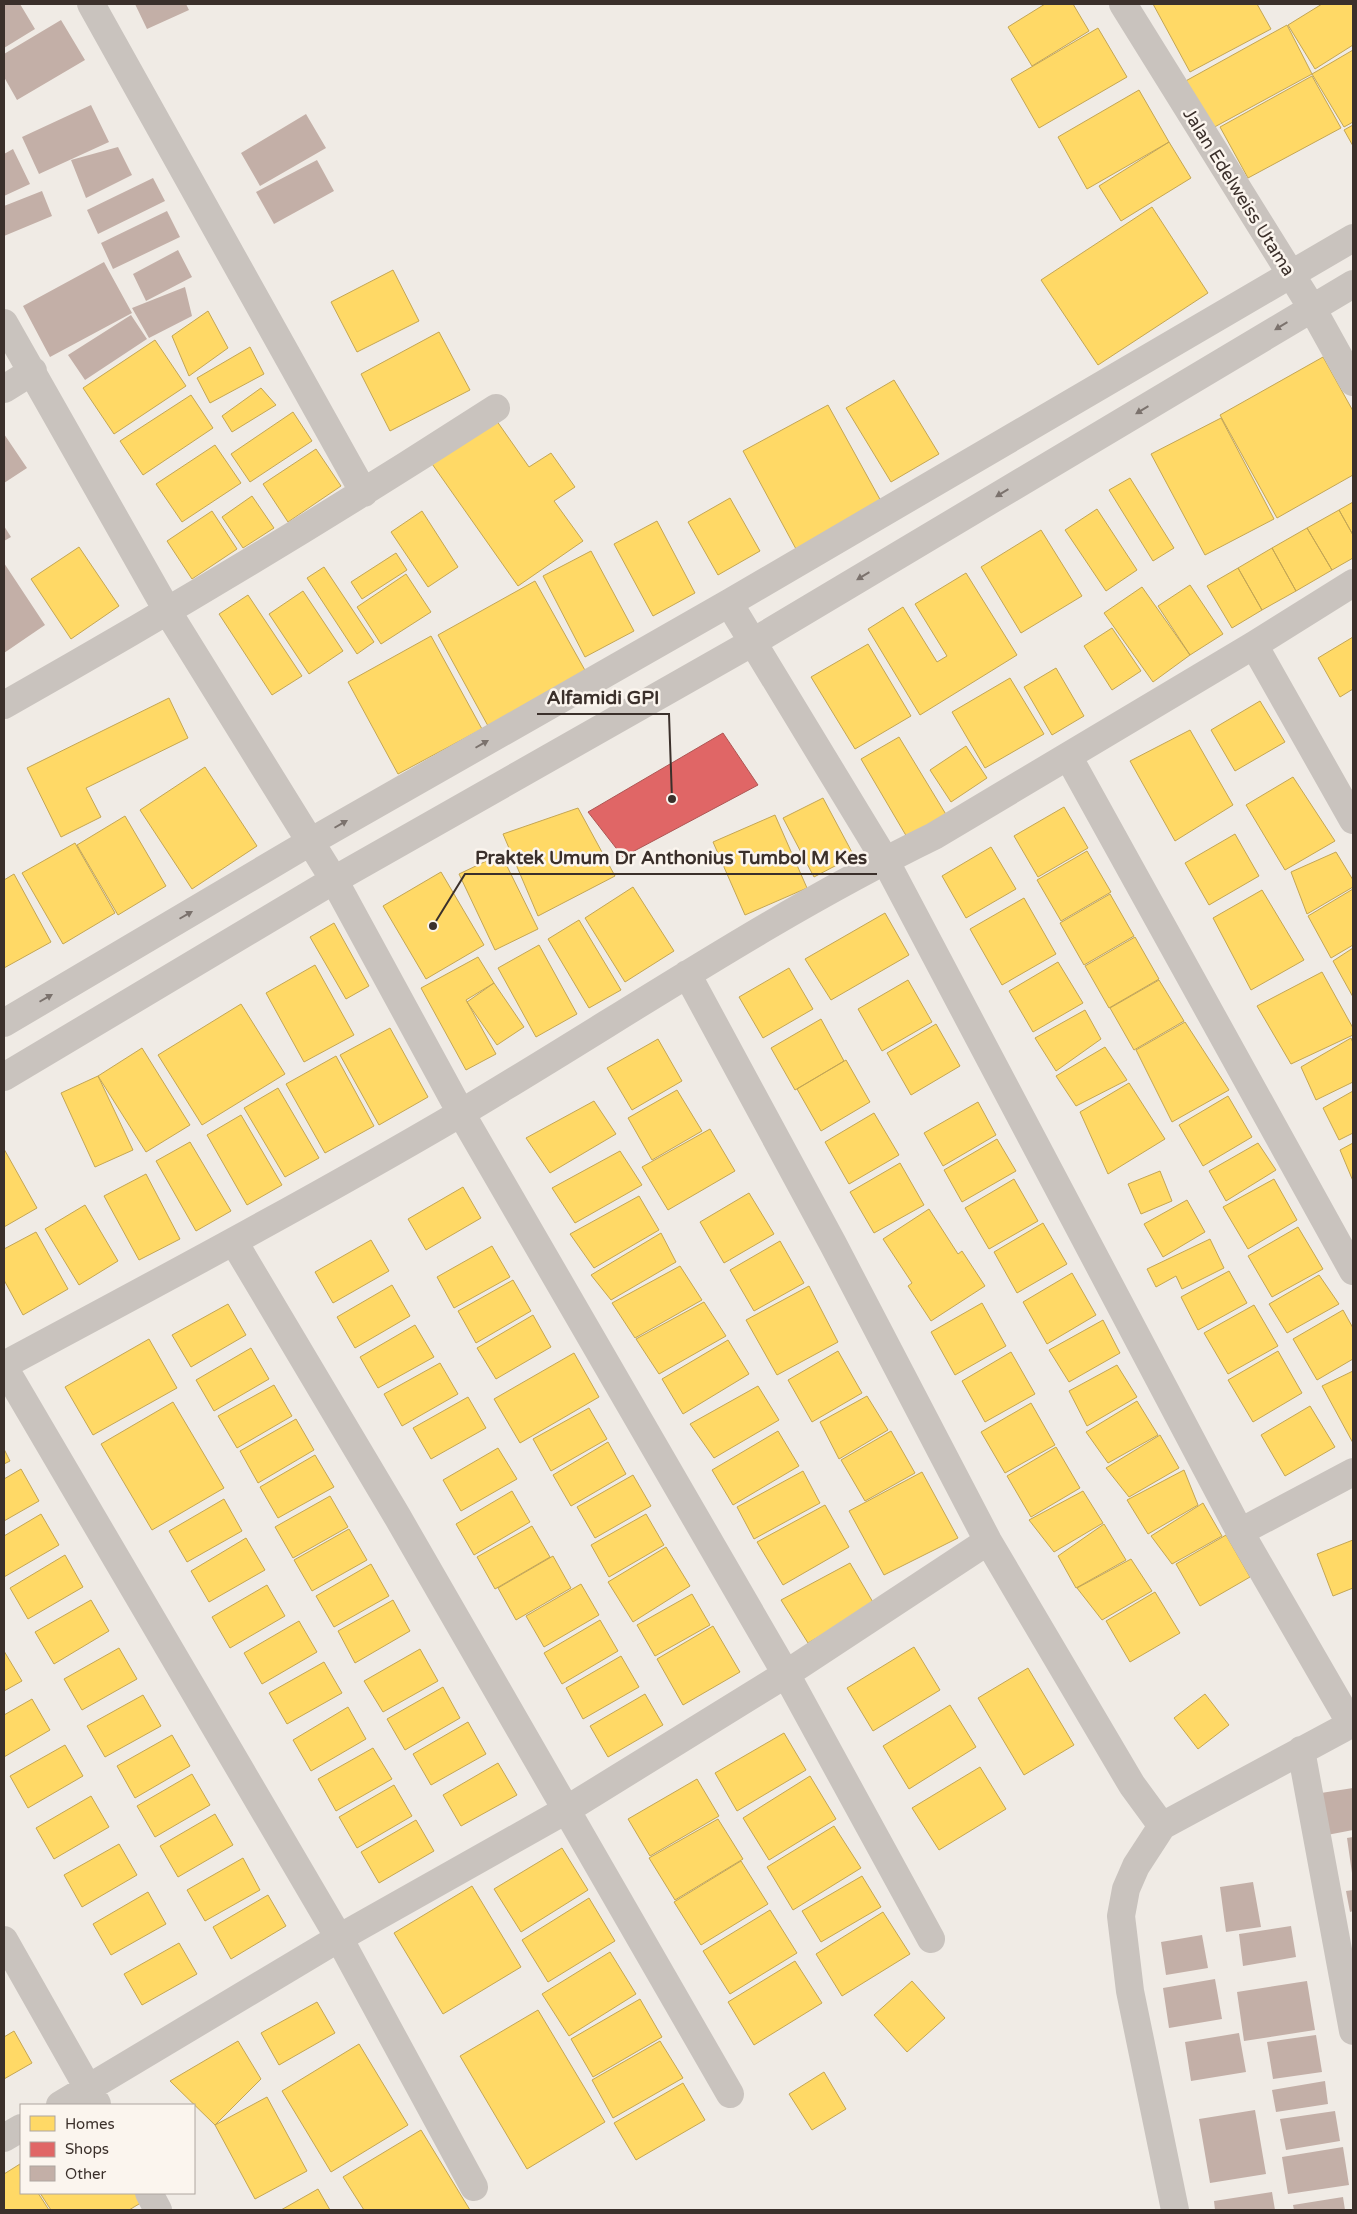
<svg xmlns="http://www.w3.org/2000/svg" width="1357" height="2214" font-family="'Varela Round',sans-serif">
  <rect width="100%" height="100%" fill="#f0ebe5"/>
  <path fill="#ffd966" stroke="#c4a654" d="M1045 4H1073L1089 31 1032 66 1008 27Z
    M1153 4H1257L1271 29 1190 72Z
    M1322 4H1353V45L1315 69 1288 25Z
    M1287 25 1312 74 1209 130 1182 83Z
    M1098 28 1127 77 1039 128 1011 79Z
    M1353 50V122L1344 127 1312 74Z
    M1312 76 1341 128 1248 178 1220 127Z
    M1139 90 1169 142 1087 189 1058 137Z
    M1353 125V146L1344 130Z
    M1169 142 1191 178 1121 221 1099 186Z
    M1152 207 1208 293 1098 365 1041 280Z
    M393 270 419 321 357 352 331 302Z
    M208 311 228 348 189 376 172 336Z
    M439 332 470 390 390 431 361 374Z
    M155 340 186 386 114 434 83 388Z
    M250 347 264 374 210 403 197 378Z
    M1323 357 1353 411V475L1277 518 1220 415Z
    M894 380 939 454 891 482 846 408Z
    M261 388 276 405 232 432 222 416Z
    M191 395 213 428 143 475 120 441Z
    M828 405 882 503 796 549 743 451Z
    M293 412 312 441 250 482 231 454Z
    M494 417 529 467 551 453 575 487 554 501 583 541 518 586 430 461Z
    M1221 418 1274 519 1205 555 1151 454Z
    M215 445 241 483 182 522 156 484Z
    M316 449 341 486 288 522 263 484Z
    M1130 478 1174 548 1153 561 1109 490Z
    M252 496 274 528 243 548 222 517Z
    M730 498 760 551 718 575 688 522Z
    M1353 502V535L1339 510Z
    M1097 509 1137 570 1106 591 1065 530Z
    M1339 510 1353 535V558L1332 570 1307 528Z
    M212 511 237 549 192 579 167 541Z
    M422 511 458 567 428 587 391 532Z
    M657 521 695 593 653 616 614 544Z
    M1307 528 1332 570 1296 591 1272 548Z
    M1041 530 1082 596 1021 633 981 567Z
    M79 547 119 606 71 639 31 579Z
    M1272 548 1296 591 1262 610 1238 568Z
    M591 551 634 631 585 657 543 576Z
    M396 553 407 570 362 599 351 582Z
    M324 567 374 642 357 654 307 578Z
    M1238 568 1262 610 1232 628 1207 586Z
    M966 573 1017 655 920 715 868 629 903 607 937 662 947 656 915 604Z
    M406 574 431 612 381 644 357 607Z
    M535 581 591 681 493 735 438 635Z
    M1190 585 1223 634 1190 655 1158 606Z
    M1142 587 1190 655 1153 682 1104 613Z
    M303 591 343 651 309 674 269 614Z
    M248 595 302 676 272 695 219 614Z
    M1112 628 1141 671 1112 690 1084 646Z
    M431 636 482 729 398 774 348 682Z
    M1353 637V689L1340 697 1318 658Z
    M868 644 911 716 855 749 811 677Z
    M1056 668 1084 716 1052 735 1024 687Z
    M1010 678 1044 734 985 768 952 712Z
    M169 698 188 738 86 788 101 817 61 837 27 768Z
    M1260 701 1285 742 1235 771 1211 730Z
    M1190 730 1233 805 1175 841 1130 761Z
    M899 737 950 821 911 844 861 759Z
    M966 746 987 778 951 802 930 770Z
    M205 767 257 846 192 889 140 810Z
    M1293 777 1335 841 1285 870 1246 805Z
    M823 798 854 856 814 877 783 818Z
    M1064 807 1088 848 1038 877 1014 836Z
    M578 808 615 876 538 916 503 834Z
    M775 815 807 888 745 915 713 842Z
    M125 816 166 886 118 915 77 845Z
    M1235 834 1259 876 1209 905 1185 863Z
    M75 843 115 913 63 944 22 873Z
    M991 847 1016 889 966 918 942 876Z
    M1087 851 1111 892 1061 921 1037 880Z
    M1336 852 1353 880V887L1307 914 1291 872Z
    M501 854 538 929 495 950 459 874Z
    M441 872 484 945 426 979 383 906Z
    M14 874 51 942 4 968V880Z
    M633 887 674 951 625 982 585 918Z
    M1353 889V945L1331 958 1308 916Z
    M1262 890 1304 960 1251 990 1213 918Z
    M1110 894 1134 936 1084 965 1060 923Z
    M1024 898 1056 954 1002 985 970 929Z
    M885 913 909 955 831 1000 805 959Z
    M579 920 621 990 589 1008 548 939Z
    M334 923 369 986 346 999 310 937Z
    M1135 937 1159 979 1109 1008 1085 966Z
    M539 945 577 1014 536 1037 498 968Z
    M1353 948V997L1333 961Z
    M478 957 494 983 466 1000 496 1054 466 1070 421 988Z
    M1058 962 1083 1003 1033 1032 1009 991Z
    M315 965 354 1035 304 1062 266 993Z
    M789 968 813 1009 763 1038 739 997Z
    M1322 972 1353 1028V1035L1291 1064 1257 1006Z
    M908 980 932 1022 882 1051 858 1009Z
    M1159 980 1184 1021 1134 1050 1110 1008Z
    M494 983 524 1027 497 1045 467 1002Z
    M241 1004 285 1074 202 1125 158 1055Z
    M1085 1010 1101 1039 1056 1071 1035 1038Z
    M821 1019 844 1061 795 1090 771 1048Z
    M1185 1022 1229 1090 1172 1122 1136 1050Z
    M936 1024 960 1066 911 1095 887 1053Z
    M390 1028 428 1097 379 1125 340 1055Z
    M1351 1038 1353 1043V1082L1316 1100 1301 1067Z
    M658 1039 682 1081 632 1110 607 1068Z
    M1105 1047 1127 1080 1076 1106 1056 1076Z
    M142 1048 190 1125 146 1152 98 1076Z
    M336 1056 374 1126 325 1153 286 1084Z
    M846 1060 870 1102 821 1131 797 1089Z
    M98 1076 133 1150 95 1167 61 1093Z
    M1129 1083 1165 1139 1108 1174 1080 1112Z
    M278 1088 319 1158 285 1177 244 1108Z
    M677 1090 702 1131 652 1160 628 1118Z
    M1353 1091V1133L1339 1140 1323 1108Z
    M1228 1096 1252 1137 1203 1166 1179 1125Z
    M594 1101 616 1134 550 1173 526 1138Z
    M978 1102 996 1135 943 1166 924 1133Z
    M874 1113 899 1155 849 1184 825 1142Z
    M241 1115 282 1185 247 1205 207 1135Z
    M710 1129 735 1171 668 1210 642 1167Z
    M997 1139 1016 1171 962 1202 944 1170Z
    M190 1142 231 1211 196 1231 156 1161Z
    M1258 1143 1276 1170 1226 1201 1209 1171Z
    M1353 1143V1181L1340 1150Z
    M4 1149 37 1208 4 1227Z
    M620 1151 642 1185 575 1223 552 1188Z
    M900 1163 924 1205 874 1233 850 1192Z
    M1160 1171 1172 1201 1141 1214 1128 1184Z
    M146 1174 180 1239 139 1260 104 1196Z
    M1014 1179 1038 1221 989 1249 965 1208Z
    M1274 1179 1297 1220 1248 1249 1223 1207Z
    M463 1187 481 1218 426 1250 408 1219Z
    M749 1193 774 1234 724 1263 700 1222Z
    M639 1196 659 1230 594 1268 570 1234Z
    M1187 1200 1205 1232 1163 1257 1144 1224Z
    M85 1205 118 1261 79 1285 45 1229Z
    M929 1209 958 1254 962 1251 985 1286 931 1321 908 1286 912 1283 883 1239Z
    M1043 1223 1067 1264 1017 1293 994 1252Z
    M1298 1227 1323 1269 1272 1297 1248 1256Z
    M36 1232 68 1289 23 1315 4 1280V1249Z
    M661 1233 676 1262 611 1300 591 1275Z
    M1210 1239 1224 1268 1182 1289 1176 1276 1156 1287 1147 1269Z
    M371 1240 389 1271 333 1303 315 1272Z
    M780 1241 804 1283 754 1311 730 1270Z
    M492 1246 510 1277 454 1308 437 1277Z
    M680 1266 702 1300 635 1338 612 1303Z
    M1229 1271 1247 1303 1198 1330 1181 1297Z
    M1072 1273 1096 1315 1047 1344 1023 1302Z
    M1319 1275 1339 1304 1287 1333 1269 1304Z
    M513 1280 531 1311 476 1343 458 1311Z
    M392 1285 410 1316 355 1348 337 1317Z
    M809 1286 838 1342 777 1375 746 1320Z
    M704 1302 726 1336 659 1374 636 1339Z
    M982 1303 1006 1346 955 1375 931 1332Z
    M228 1304 246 1335 191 1367 172 1335Z
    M1254 1305 1278 1346 1228 1374 1204 1333Z
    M1343 1310 1353 1328V1359L1317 1380 1293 1339Z
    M533 1315 551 1347 496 1379 477 1348Z
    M1103 1320 1120 1353 1069 1382 1049 1350Z
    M415 1325 434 1357 378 1388 360 1357Z
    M149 1339 177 1388 93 1435 65 1387Z
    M728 1340 749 1374 683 1414 662 1379Z
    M251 1348 269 1379 214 1411 196 1380Z
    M838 1351 862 1393 812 1422 788 1380Z
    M1278 1351 1302 1393 1253 1422 1228 1380Z
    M1011 1352 1035 1394 985 1422 962 1381Z
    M574 1353 599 1397 520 1443 494 1399Z
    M440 1363 458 1394 402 1426 384 1394Z
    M1117 1365 1137 1397 1087 1426 1069 1391Z
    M1353 1371V1443L1322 1386Z
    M274 1385 292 1416 237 1448 218 1416Z
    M758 1386 779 1420 714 1458 690 1424Z
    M867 1396 888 1430 839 1459 820 1422Z
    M468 1397 486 1428 431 1459 413 1428Z
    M1137 1401 1158 1435 1108 1463 1086 1432Z
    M173 1402 224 1488 152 1530 101 1444Z
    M1031 1403 1055 1445 1005 1473 981 1432Z
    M1310 1406 1335 1447 1285 1476 1261 1435Z
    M589 1408 607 1439 551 1471 533 1439Z
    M296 1419 314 1450 258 1483 240 1451Z
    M778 1431 799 1466 733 1505 712 1470Z
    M891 1431 915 1473 865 1501 841 1460Z
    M1160 1435 1179 1468 1129 1497 1106 1468Z
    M608 1442 626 1474 571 1506 553 1475Z
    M1056 1447 1080 1488 1031 1517 1007 1476Z
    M498 1448 517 1479 461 1511 443 1480Z
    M4 1449 10 1461 4 1464Z
    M315 1455 334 1487 278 1518 260 1487Z
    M21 1469 39 1501 4 1521V1479Z
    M1184 1470 1198 1505 1148 1534 1127 1500Z
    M803 1471 820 1503 754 1539 737 1507Z
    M922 1472 958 1538 884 1575 849 1511Z
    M633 1475 651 1506 595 1538 577 1507Z
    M512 1491 530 1522 474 1555 456 1524Z
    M1083 1491 1103 1523 1054 1552 1029 1520Z
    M330 1496 348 1527 293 1558 275 1527Z
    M224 1499 242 1531 187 1562 169 1531Z
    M1203 1503 1222 1536 1172 1564 1151 1536Z
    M825 1505 849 1547 783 1585 757 1542Z
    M41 1514 59 1545 4 1577V1536Z
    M646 1514 664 1545 609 1577 591 1545Z
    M1104 1524 1126 1560 1076 1588 1058 1556Z
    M532 1526 550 1557 495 1589 477 1557Z
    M349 1529 367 1560 312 1591 294 1560Z
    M1226 1535 1250 1577 1200 1606 1176 1564Z
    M246 1538 265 1570 209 1602 191 1571Z
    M1353 1540V1588L1333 1596 1317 1554Z
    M666 1547 690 1586 633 1622 608 1582Z
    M65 1555 83 1587 28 1619 10 1588Z
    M553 1556 571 1588 516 1620 498 1588Z
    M1131 1559 1152 1591 1102 1620 1077 1588Z
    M850 1563 874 1604 808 1643 781 1600Z
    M371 1564 389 1596 334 1627 316 1596Z
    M581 1584 599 1615 544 1647 526 1616Z
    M267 1585 285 1616 230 1648 212 1617Z
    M1155 1592 1180 1633 1130 1662 1106 1621Z
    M692 1594 710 1625 655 1656 637 1625Z
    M91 1600 109 1631 54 1664 35 1632Z
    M393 1600 410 1631 355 1663 338 1631Z
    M600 1620 618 1651 562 1684 544 1653Z
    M299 1621 317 1652 262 1684 244 1653Z
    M713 1626 740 1672 683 1705 657 1659Z
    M914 1647 940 1690 873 1731 847 1688Z
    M119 1648 137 1679 82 1710 64 1679Z
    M420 1649 438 1681 383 1712 364 1681Z
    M4 1651 22 1681 4 1691Z
    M621 1656 639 1687 583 1719 566 1688Z
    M324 1662 342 1693 287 1724 269 1693Z
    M1028 1668 1074 1745 1024 1775 978 1698Z
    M443 1687 460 1718 405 1750 387 1719Z
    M645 1694 663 1725 608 1757 590 1726Z
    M1205 1694 1229 1725 1198 1749 1174 1718Z
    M143 1695 161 1726 105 1757 87 1726Z
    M32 1699 50 1730 4 1757V1715Z
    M950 1705 976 1747 909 1789 883 1746Z
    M348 1707 366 1739 311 1771 293 1740Z
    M468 1722 486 1754 431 1785 413 1754Z
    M784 1733 806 1770 737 1811 715 1773Z
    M172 1735 190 1766 135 1798 117 1766Z
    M65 1745 83 1776 28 1808 10 1776Z
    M373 1748 392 1779 336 1811 318 1779Z
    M498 1763 517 1795 461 1826 443 1795Z
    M980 1767 1006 1809 939 1850 912 1808Z
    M192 1774 210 1805 155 1837 137 1806Z
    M810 1776 836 1819 769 1860 743 1818Z
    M697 1779 719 1816 650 1856 628 1819Z
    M394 1785 412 1816 357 1848 339 1817Z
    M91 1796 109 1827 54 1859 36 1828Z
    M215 1814 233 1845 178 1877 160 1846Z
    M718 1819 743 1859 675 1900 649 1858Z
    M416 1820 434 1851 379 1883 361 1852Z
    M834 1826 861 1868 793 1910 767 1867Z
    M119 1844 137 1875 82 1907 64 1875Z
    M562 1848 588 1890 521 1932 494 1889Z
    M243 1858 260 1890 205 1921 187 1890Z
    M741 1861 768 1904 701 1945 674 1902Z
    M862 1876 881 1907 821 1942 802 1911Z
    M472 1886 521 1967 443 2014 394 1933Z
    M148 1892 166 1924 111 1955 93 1924Z
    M268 1895 286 1926 231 1959 213 1927Z
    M589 1898 615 1941 548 1982 522 1940Z
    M770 1910 797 1953 730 1994 703 1951Z
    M883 1912 910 1954 842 1996 816 1954Z
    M179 1943 197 1974 142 2005 124 1974Z
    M610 1952 636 1994 569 2036 542 1994Z
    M795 1961 822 2003 754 2045 728 2002Z
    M912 1981 945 2018 907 2052 874 2015Z
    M640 1999 662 2037 593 2077 571 2039Z
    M317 2002 335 2033 279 2065 261 2033Z
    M538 2010 605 2122 527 2169 460 2056Z
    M14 2031 32 2063 4 2079V2037Z
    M238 2041 261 2079 215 2125 170 2081Z
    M660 2041 683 2078 613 2118 592 2080Z
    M359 2044 408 2125 331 2172 282 2091Z
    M824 2072 846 2109 812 2130 789 2094Z
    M683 2083 705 2120 636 2160 614 2123Z
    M267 2097 307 2171 255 2199 215 2125Z
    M421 2130 470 2210H364L343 2177Z
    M20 2164 21 2193H38L49 2210H4V2174Z
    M318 2189 330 2210H281Z
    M40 2193H146L149 2198 129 2210H51Z"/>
  <path fill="#e06666" stroke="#ae5654" d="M723 733 758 785 623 857 588 812Z"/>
  <path fill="#c3afa7" d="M4 4H20L35 29 4 48Z
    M135 4H186L189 10 147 29Z
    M61 20 85 60 17 100 4 77V54Z
    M91 105 109 142 39 174 22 137Z
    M306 114 326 148 260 186 241 153Z
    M118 147 132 175 86 198 71 160Z
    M13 149 30 184 4 196V154Z
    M317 160 334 191 274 224 256 192Z
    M153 178 165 201 98 234 87 210Z
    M42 191 52 216 4 236V206Z
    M167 211 180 237 113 269 101 243Z
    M178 250 192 277 146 301 133 274Z
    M104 262 132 313 50 357 23 306Z
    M185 287 192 316 149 338 132 308Z
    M131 315 147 339 85 380 68 355Z
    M4 434 27 468 4 483Z
    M4 526 11 537 4 541Z
    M4 563 45 625 4 653Z
    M1353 1788V1830L1327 1835 1321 1793Z
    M1353 1837V1873H1352L1347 1838Z
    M1253 1882 1261 1927 1226 1932 1220 1887Z
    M1353 1890V1911L1350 1912 1346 1891Z
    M1291 1926 1296 1957 1243 1966 1239 1934Z
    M1202 1935 1208 1968 1166 1975 1161 1942Z
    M1215 1979 1222 2019 1169 2028 1163 1988Z
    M1307 1981 1315 2030 1244 2041 1237 1992Z
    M1239 2033 1246 2072 1191 2081 1185 2042Z
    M1316 2035 1322 2072 1273 2079 1267 2042Z
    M1325 2081 1328 2104 1276 2112 1272 2090Z
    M1255 2110 1266 2174 1210 2183 1199 2119Z
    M1335 2111 1340 2141 1286 2150 1280 2119Z
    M1343 2147 1349 2185 1288 2194 1282 2157Z
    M1272 2192 1275 2210H1215L1214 2201Z
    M1343 2197 1345 2210H1294L1293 2205Z"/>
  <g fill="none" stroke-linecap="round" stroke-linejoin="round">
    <path stroke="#c9c3be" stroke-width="28" d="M91 4 364 493
      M1123 4 1312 308 1353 382
      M4 323 168 612 334 880 461 1113 786 1674 931 1939
      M4 389 33 371
      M729 603 885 860 1240 1532 1351 1724
      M1254 645 1353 820
      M4 705C171 611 335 512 496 408
      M1068 756 1353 1271
      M687 974 833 1244 988 1541 1132 1785 1162 1826 1353 1723
      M4 1023 310 842 729 603 1353 238
      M4 1077 334 880 753 642 1353 284
      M234 1242 397 1516 730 2094
      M4 1365C157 1283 311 1201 461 1113 618 1020 770 916 934 836L1254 645 1353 583
      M4 1367 339 1938 474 2187
      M1240 1532 1353 1472
      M1301 1750 1353 2031
      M1162 1826 1136 1866 1126 1889 1121 1916 1130 1991 1175 2210
      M4 1940 97 2104
      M60 2105 339 1938 566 1810 786 1674 988 1541
      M4 2138 21 2128
      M149 2193 158 2210"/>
  </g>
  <defs><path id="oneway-solid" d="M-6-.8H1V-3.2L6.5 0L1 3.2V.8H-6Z" transform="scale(1.25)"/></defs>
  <g fill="#7b726d">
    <use href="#oneway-solid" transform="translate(1281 326) rotate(149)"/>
    <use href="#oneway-solid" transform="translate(1142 410) rotate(149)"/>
    <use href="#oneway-solid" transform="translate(1002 493) rotate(149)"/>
    <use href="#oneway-solid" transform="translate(863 576) rotate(149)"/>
    <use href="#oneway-solid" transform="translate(482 744) rotate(-30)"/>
    <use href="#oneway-solid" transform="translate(341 824) rotate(-30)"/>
    <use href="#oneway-solid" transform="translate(186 915) rotate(-30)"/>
    <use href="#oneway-solid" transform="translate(46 998) rotate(-30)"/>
  </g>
  <g text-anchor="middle" stroke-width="5" stroke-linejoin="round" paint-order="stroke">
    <g font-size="18" fill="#3b302b" stroke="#fbf5ee">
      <text transform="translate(1239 192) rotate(58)" y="6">Jalan Edelweiss Utama</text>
    </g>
  </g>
  <path fill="none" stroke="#3b302b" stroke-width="2" d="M672 799L669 714H537M433 926L465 874H877"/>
  <g fill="#3b302b" stroke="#fbf5ee" stroke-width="2">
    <circle cx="672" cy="799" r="5"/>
    <circle cx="433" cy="926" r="5"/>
  </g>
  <g font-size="19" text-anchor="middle" font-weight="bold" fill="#3b302b" stroke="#fbf5ee" stroke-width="5" stroke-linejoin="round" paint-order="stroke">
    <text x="603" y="704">Alfamidi GPI</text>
    <text x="671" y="864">Praktek Umum Dr Anthonius Tumbol M Kes</text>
  </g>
  <rect width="1357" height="2214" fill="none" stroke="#3b302b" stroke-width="10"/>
  <rect x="20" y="2104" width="175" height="90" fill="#fbf5ee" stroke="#aea6a0"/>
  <rect x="30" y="2116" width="25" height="15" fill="#ffd966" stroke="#aea6a0"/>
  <text x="65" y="2129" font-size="15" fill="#3b302b">Homes</text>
  <rect x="30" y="2142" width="25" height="15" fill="#e06666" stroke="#aea6a0"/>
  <text x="65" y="2154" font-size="15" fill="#3b302b">Shops</text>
  <rect x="30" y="2166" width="25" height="15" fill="#c3afa7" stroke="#aea6a0"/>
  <text x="65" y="2179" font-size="15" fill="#3b302b">Other</text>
</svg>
